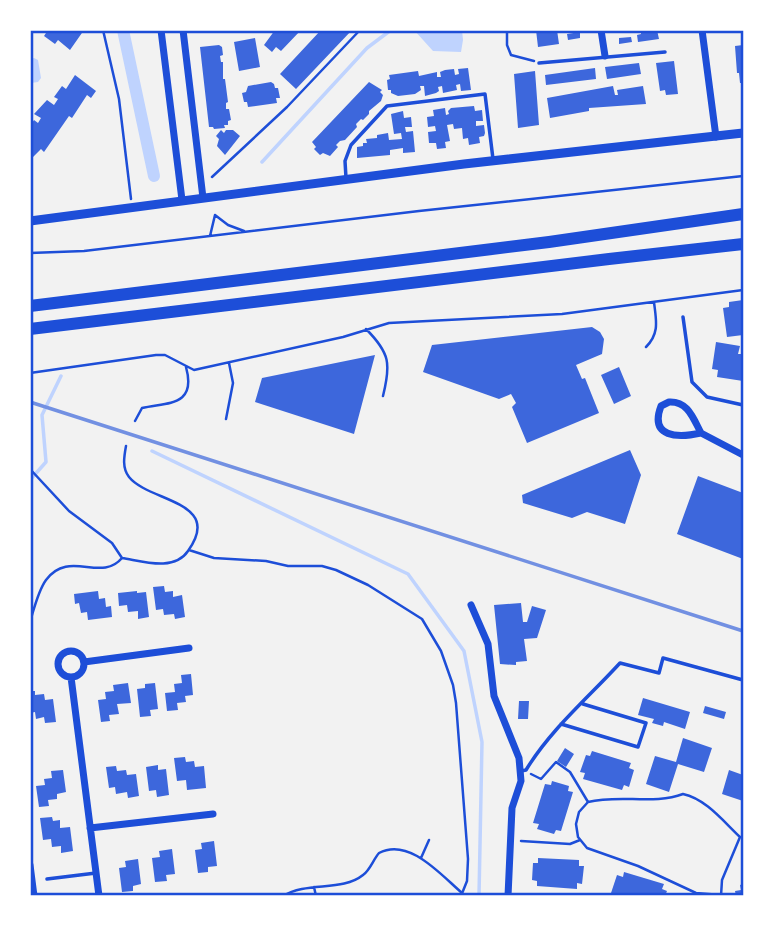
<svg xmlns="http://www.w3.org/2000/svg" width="773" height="926" font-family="Quicksand,sans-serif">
  <rect width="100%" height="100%" fill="#f2f2f2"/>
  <path fill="#bfd3fe" d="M414 30H462L463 40 461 52 433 51Z
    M34 58 38 60 41 78 38 82 31 83 30 59Z"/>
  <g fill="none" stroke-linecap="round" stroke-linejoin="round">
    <path stroke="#bfd3fe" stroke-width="3.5" d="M262 162 367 48 391 30
      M152 451 408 574 464 651 482 742 479 896
      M30 480 46 462 42 415 61 376"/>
    <path stroke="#bfd3fe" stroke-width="12" d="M123 30 154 176"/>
  </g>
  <path fill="#3d67dc" d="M42 30H84L70 50 58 40 55 44 44 36 46 33Z
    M275 30H301L281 51 276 47 272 52 264 45Z
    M321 30H352L296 89 280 74Z
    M536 30H557L559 44 538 47Z
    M641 30H657L659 39 638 42 637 35 641 34Z
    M580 32V38L568 40 567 34Z
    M631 37 632 42 619 44V38Z
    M255 38 260 67 239 71 234 42Z
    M219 45 222 47 223 55 220 56 221 62H223V79H225L228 102 226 103V109H229L231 120 228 121V125H224L225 128 214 129 213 127H209L200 47Z
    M743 45V83H740L739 73H737L735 46Z
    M674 61 678 94 666 95 665 90 660 91 656 63Z
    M639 63 641 74 607 79 605 67Z
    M468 68 471 90 461 91 460 84 456 85 457 90 443 93 442 86 438 87 439 91 436 93 425 96 424 86H420L421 90 415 94 398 96 391 93V90H388L387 80 390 79 389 75 418 71 419 76 437 72V77H441L440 72 445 70 454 69 455 75 459 74 458 69Z
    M595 68 596 79 546 85 545 75Z
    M535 71 539 125 518 128 514 74Z
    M75 75 96 91 91 98 87 95 72 118 69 116 44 152 41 149 30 160V126L34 120 38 123 41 118 34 114 47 100 54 105 58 99 54 97 62 86 66 89Z
    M271 82 274 84 275 88H278L280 98H276L277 103 248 107 247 102H244L242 93 246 92 248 86Z
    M369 82 382 90 380 92 383 95 381 101 369 111V114L363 120 361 119 356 124 357 127 345 140 340 141 336 145 338 147 330 156 323 153 320 155 314 149 316 147 312 142Z
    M613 86 615 95H618L617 90 643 86 646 104 589 108V111L550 118 547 98Z
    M474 106 475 111 482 110 483 121H476V126L484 125 485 133 484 136 479 137 480 143 469 145 468 138 463 139 462 128 454 129 453 124 447 125 450 141 445 142 446 148 437 149 436 143H429L428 132 436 131 435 126 428 127 427 117 434 116 433 110 445 108 446 115 449 114 448 111 451 108Z
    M403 111 404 118 411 117 412 127H405L406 132 413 131 415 152 403 153V148L390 150V155L357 158V147L363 146V143H367L366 139 377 138V135L388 133 389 140 402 139 401 133 394 134 391 114Z
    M221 130 224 133 226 130H233L240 136 225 155 217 146 219 139 216 136Z
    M743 300V335L727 337 723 308 729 307V302Z
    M592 327 600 332 604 339 602 354 576 365 582 379 585 378 599 413 527 443 512 407 516 403 511 394 499 399 423 372 432 345Z
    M716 342 740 346 738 354H743V381L717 377 718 370 712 369Z
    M375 355 354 434 255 402 262 378Z
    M619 367 631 396 614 404 601 375Z
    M630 450 641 475 625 524 587 512 572 518 523 503 522 495Z
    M698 476 743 493V559L677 534Z
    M164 586 165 592 173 591V597L182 595 185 617 175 619 174 614 164 615 163 609 156 610 153 587Z
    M98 591 99 599 105 598 106 607 111 606 112 617 88 620 87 612 81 613 79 603 75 604 74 594Z
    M137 591V593L146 592 149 617 138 619V611L128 612 127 605 119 606 118 593Z
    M521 603 523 622H527L532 606 546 610 537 638 524 639 527 661 516 662V665L500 664 494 605Z
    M191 674 193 695 185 696 186 702 177 703 178 710 167 711 165 693 175 692 174 684 182 683 181 675Z
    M128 683 131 703 117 704 119 714 109 715 110 721 101 722 98 700 106 699 105 692 114 691 113 685Z
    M155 683 158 709 150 710 151 716 140 717 137 689 145 688V684Z
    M30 691H35V695L44 694 45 700 53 699 56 722 45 723 44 717 36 719 35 712 30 713Z
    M643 698 690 712 685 729 664 722 663 726 652 723 654 719 638 715Z
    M519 701H529L528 719H518Z
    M705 706 726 712 724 719 703 713Z
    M683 738 712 748 704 772 678 764 669 792 646 784 655 756 676 762Z
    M565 748 574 754 566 767 557 761Z
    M592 751 631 763 629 768 634 770 629 787 624 785 622 790 583 779 585 773 580 772 586 755 590 756Z
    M185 757 186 762 194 761 195 767 204 766 206 788 187 790 186 780 177 781 174 758Z
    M158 765V770L166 769 169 795 157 797 156 790 149 791 146 767Z
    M116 766 117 771 126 770 127 775 136 774 139 796 128 798 127 792 116 794 115 787 109 788 106 767Z
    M63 770 66 792 57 794V799L48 800 49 806 39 807 36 786 45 785 44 779 52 778 51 771Z
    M729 770 743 775V801L722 794Z
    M552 781 569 786 568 791 573 792 561 831 556 830 554 834 537 829 539 824 533 823 545 784 551 785Z
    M52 817 53 821 60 820V828L70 827 73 851 61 853V846L52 847 51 839 43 840 40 818Z
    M214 841 217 866 208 867V872L198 873 195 850 202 849 201 843Z
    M172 849 175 874 166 875 167 881 155 882 152 858 160 857 159 851Z
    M538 858 579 860V866H584L582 884 577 883V889L537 886V881L532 880 533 863H538Z
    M138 859 141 884 133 886V891L122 892 119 868 126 867 125 861Z
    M624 872 664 884 662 889 667 891 665 896H617L611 893 617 875 623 877Z
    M743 884V896H736L735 891 741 890 740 885Z"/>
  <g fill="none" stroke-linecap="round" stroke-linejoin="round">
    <path stroke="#1d4ed8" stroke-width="2.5" d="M103 30 119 99 131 199
      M507 30V45L511 55 534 61
      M212 177 287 107 360 30
      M210 236 215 215 228 225 244 231
      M30 253 84 251 419 211 743 176
      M366 329C390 353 391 364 383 396
      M646 347C660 333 656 320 654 302
      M30 373 156 355H165L194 370 343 337 389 323 562 314 743 290
      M226 419 233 383 229 363
      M135 421 142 408C167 402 197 407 186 367
      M30 469 69 511 112 543 122 558
      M189 550 214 558 266 561 288 566H322L336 570 368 585 422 619 441 651 453 685 456 703 468 859 467 881 461 896
      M30 622C34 609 38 591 46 580 69 549 101 583 122 558 142 561 174 572 188 551 224 501 149 502 129 477 122 468 124 457 126 446
      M531 774 541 779 556 762 570 772 588 802C619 794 654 805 683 794 706 799 723 821 740 837L722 880 721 896
      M588 802 579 812 576 824 578 837 587 848 638 866 696 893 721 895
      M521 841 570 844 580 840
      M421 858 429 840
      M314 887 316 896
      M283 896C307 881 342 892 363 875 370 870 373 860 379 853 409 837 441 875 462 893"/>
    <path stroke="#1d4ed8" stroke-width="3.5" d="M539 63 665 52
      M346 178 345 161 351 145 387 106 485 94 493 159
      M683 317 692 382 707 397 743 405
      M561 724 638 747 646 723 583 704
      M521 771 526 770C551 729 588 698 620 663L659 673 663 658 743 680
      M47 879 96 873"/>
    <path stroke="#1d4ed8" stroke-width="7" d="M161 30 182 200
      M183 30 203 198
      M601 30 605 56
      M702 30 716 137
      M669 402C688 401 693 418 701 433 678 438 649 438 661 406Z
      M701 433 743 455
      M471 605 488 644 494 696 519 758 521 781 512 808 508 896
      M58 664a13 13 0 1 1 26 0a13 13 0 1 1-26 0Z
      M84 662 189 648
      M71 677 99 896
      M90 828 213 814
      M30 865 34 896"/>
    <path stroke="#1d4ed8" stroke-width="9" d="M30 221 464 164 743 133"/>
    <path stroke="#1d4ed8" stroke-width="12" d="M30 306 549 242 743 214
      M30 329 609 259 743 244"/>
    <path stroke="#7290e2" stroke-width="3.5" d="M30 402 743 631"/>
  </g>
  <rect width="773" height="926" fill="none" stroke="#ffffff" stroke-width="63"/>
  <rect x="32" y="32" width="710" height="862" fill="none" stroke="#1d4ed8" stroke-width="2.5"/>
</svg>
